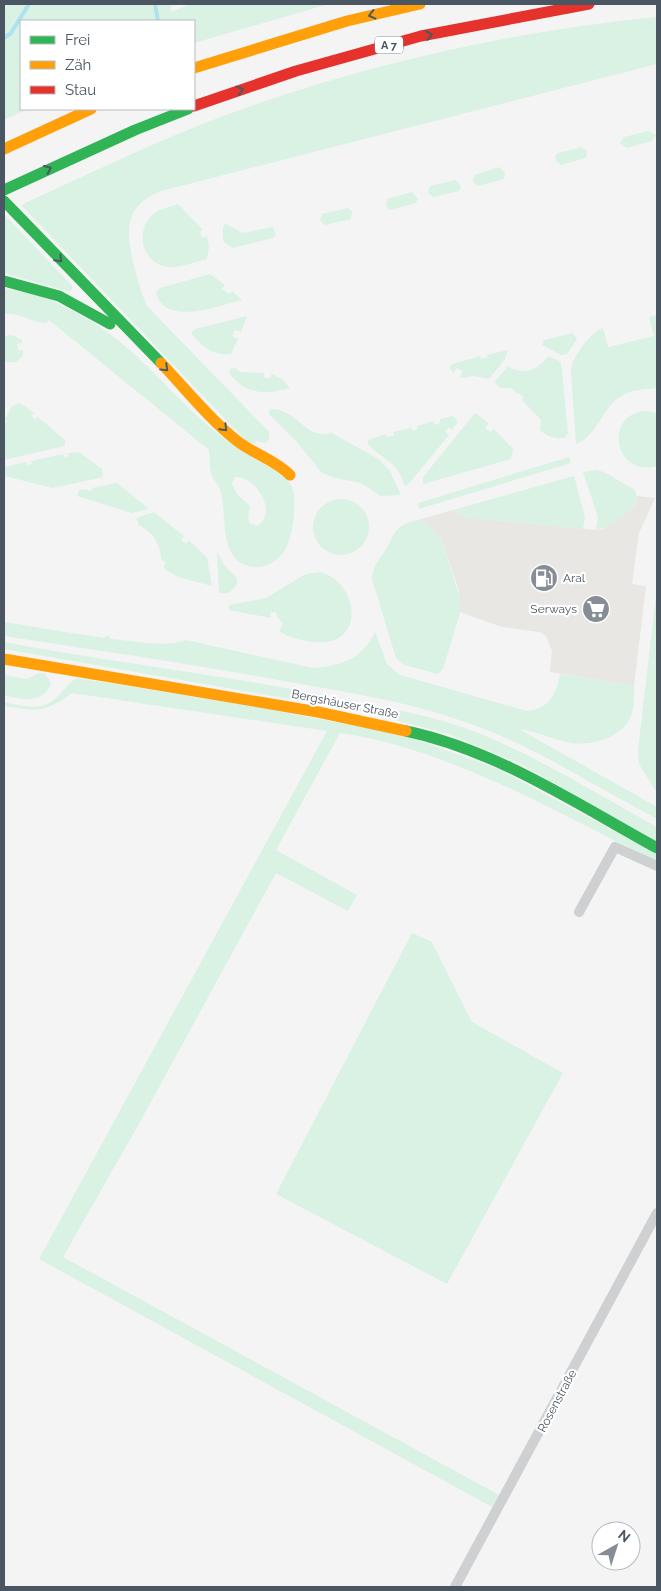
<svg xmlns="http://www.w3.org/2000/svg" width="661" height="1591" font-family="Raleway,sans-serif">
  <rect width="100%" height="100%" fill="#f4f4f4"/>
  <path fill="#e8e7e3" d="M637 496 655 498 639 533 632 584 646 586 634 686 550 672 552 651 546 636 539 632 502 627 460 612 459 591 441 538 427 524 418 520 453 510 466 517 596 530 603 529 626 513 635 504Z"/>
  <path fill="#d9f2e3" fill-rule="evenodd" d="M4 4H171V12L190 4H329L194 43V21H21V109H28L4 120Z
    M657 17V64L161 191C123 206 126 232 134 266 138 280 141 293 147 306L269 432V439L266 443 256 441 255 444 246 441 21 205C71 182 121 158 173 136 324 73 494 33 657 17Z
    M649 131 656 135 652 141 627 148 620 143 624 137Z
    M582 147 587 151 586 158 561 165 556 161 555 156 558 153Z
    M500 167 505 174 504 179 478 186 473 182 474 175Z
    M455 180 461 186 459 191 433 197 428 193 430 186Z
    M412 192 418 199 416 203 390 210 386 206 387 199Z
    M178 204 203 230 200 232 202 238 207 236 209 247 207 259C195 262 181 268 169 267 142 265 134 231 153 214 159 209 170 207 178 204Z
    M348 208 352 211 351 219 325 225 320 221 322 214Z
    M4 214 73 287 70 292 4 273Z
    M225 223 242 233 273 227 276 235 273 238 232 248 223 241V228Z
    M210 274 225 285 222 289 229 294 232 291 242 300C220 305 164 328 156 292L160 288Z
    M4 288C18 292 35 293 48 299 66 307 88 318 104 330 148 360 180 405 222 437 243 454 278 461 292 487 298 499 292 541 284 552 277 561 266 568 255 567 218 565 227 517 221 492 219 485 213 480 211 473 209 466 210 457 209 450L49 320 46 323C31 323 20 312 4 314ZM235 477C256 476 279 513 257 526L250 523 248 518 250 506 237 494 232 483Z
    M657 315V388C647 389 637 389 627 393 601 404 601 434 576 444L571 371C571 359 591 331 603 328L608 347 654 336 649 317Z
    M247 316 241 332 235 330 232 336 238 339 231 354C213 356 202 347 191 333L195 329Z
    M573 333 577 339 567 354 561 355 542 345 544 340Z
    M12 335 22 340V343L17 344 18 350H23V356L16 362H4V336Z
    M508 350 505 359 489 379 473 376 463 378 460 377 463 371 456 368 454 373 449 368 452 364 481 356V359L488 357 487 355Z
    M548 356 561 362 568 433 565 438C555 439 547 437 540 430L541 420 522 400 524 398 519 393 517 394 511 388H501L494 382 508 366C523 376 538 370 548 356Z
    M235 368 240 372 264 373V378H271V374L281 378 290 388C265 395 246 395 229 373L230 369Z
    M20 403 34 413 31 416 35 419 38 417 65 440V446L4 460V424L7 421 5 419 12 406Z
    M273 409C298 411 306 440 332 433L380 460 390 471 401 495 381 496 361 483 335 478 322 473 295 440 269 414V410Z
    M646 411 657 413V466C614 478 603 413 646 411Z
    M475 413 489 423 485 428 490 432 494 429 513 449 511 459 423 484V477Z
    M452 416 456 418 457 423 452 430 449 427 445 432 449 435 407 486 404 485C398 460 381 460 368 444V440L386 434 387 437 394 436 393 432 411 428 413 431 418 429 417 426 433 421 434 425 440 423V419Z
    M79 452 102 469 103 477 53 488 4 476V467L26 462 27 465 32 464 31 461 63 454 64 457 69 456 68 453Z
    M569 457 571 463 419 509 418 503Z
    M597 470C611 473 620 483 634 489L637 496C635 512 611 527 596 530L598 517 583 472Z
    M574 476 585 517 583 529 466 517 453 510Z
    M117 483 149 509 132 513 77 496 79 490 87 489 88 491 92 490V488Z
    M313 527a28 28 0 1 1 56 0a28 28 0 1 1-56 0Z
    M154 512 184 536 181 540 186 544 189 540 207 558 212 586 178 577 164 569 165 561H162C159 543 155 534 139 525L136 518Z
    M418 520 427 524 441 538 460 598V613L443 669 438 674 404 665 396 658 372 579C373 568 376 563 383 554 395 536 392 525 418 520Z
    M217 551 224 565 237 578V585L229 593H219Z
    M319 572C360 580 369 653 307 641 296 639 288 637 279 631L283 624 277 617 276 612 270 613 271 618 229 610V605L266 598 306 574Z
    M657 587V793L639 764 638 750Z
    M4 622 103 638 108 635 111 639C135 641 162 648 186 640L313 668C342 666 362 659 375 632L387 664 400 675 527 711C550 709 557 693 560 674L634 686C634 693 634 702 633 709 628 736 595 746 571 743 553 740 536 731 519 729L657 807V819C594 786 533 745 465 722 410 702 352 693 295 683 199 665 101 651 4 636Z
    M4 642C116 663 229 676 340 698 388 708 437 716 483 735 544 760 600 796 657 827V842L521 764 449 734 364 712 4 649Z
    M39 673H45L51 683C44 704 21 700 4 695V675L27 679Z
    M77 678 257 707 407 736 498 769 657 854V862C560 814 448 748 340 733L276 850 357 895 348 911 276 873 140 1122 63 1257 499 1495 492 1507 39 1259 327 731 72 693C44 714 37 711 4 706V702C22 706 43 712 57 697 64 691 69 682 77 678Z
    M412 933 432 942 472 1022 563 1073 447 1284 276 1194Z"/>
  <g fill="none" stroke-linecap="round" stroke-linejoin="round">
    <path stroke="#aee2f0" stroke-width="4" d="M155 4 158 21
      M4 38 11 33 29 4"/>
    <path stroke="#ced0d2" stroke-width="10" d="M579 912 615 847 657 866
      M455 1587 657 1213"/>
    <path stroke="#30b455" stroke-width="11" d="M4 190 135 130 188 109
      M4 201 161 363
      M4 281 59 296 110 324
      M406 731C496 750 577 804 657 848"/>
    <path stroke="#ff9f0a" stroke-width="11" d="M194 68 347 21 420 4
      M4 149 91 109
      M161 363C183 386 211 421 236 440 253 454 274 459 290 475
      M4 659 318 712 406 731"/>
    <path stroke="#e5322d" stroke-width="11" d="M194 106 296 71 421 36 589 4"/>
  </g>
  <defs><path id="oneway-chevron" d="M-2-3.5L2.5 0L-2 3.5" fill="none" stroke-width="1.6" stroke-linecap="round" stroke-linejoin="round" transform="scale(1.25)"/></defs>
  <g stroke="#495b60">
    <use href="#oneway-chevron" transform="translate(372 15) rotate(166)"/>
    <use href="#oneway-chevron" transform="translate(429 35) rotate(-12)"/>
    <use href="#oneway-chevron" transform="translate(240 90) rotate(-18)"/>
    <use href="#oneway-chevron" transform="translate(48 169) rotate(-25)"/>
    <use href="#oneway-chevron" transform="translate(59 259) rotate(46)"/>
    <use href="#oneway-chevron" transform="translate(165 368) rotate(44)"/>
    <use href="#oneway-chevron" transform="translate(224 428) rotate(46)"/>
  </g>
  <defs>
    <g id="fuel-disc" transform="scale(1.4375)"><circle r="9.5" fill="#868d94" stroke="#fff"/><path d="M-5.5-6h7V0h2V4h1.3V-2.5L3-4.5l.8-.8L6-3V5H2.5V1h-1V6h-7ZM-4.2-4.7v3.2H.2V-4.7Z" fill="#fff"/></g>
    <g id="supermarket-disc" transform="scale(1.4375)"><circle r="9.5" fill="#868d94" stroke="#fff"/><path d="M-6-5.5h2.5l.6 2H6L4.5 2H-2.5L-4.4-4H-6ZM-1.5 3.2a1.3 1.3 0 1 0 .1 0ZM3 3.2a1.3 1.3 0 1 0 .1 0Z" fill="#fff"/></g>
  </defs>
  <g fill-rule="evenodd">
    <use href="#fuel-disc" x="544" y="578"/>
    <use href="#supermarket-disc" x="596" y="609"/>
  </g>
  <g text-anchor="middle" stroke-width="4.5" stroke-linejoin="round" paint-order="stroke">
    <rect fill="#fff" stroke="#808990" stroke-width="1" x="375" y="36.5" width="28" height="17" rx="4"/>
    <g font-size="11" font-weight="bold" fill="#4a5661">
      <text x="389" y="49">A 7</text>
    </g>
    <g font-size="12" fill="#4a5661" stroke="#fff" text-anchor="start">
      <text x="563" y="582">Aral</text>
      <text x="577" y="613" text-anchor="end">Serways</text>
    </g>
    <g font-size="12" fill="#4a5661" stroke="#fff">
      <text transform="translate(345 704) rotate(11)" y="4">Bergshäuser Straße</text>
      <text transform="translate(557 1401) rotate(-62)" y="4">Rosenstraße</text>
    </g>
  </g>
  <rect width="661" height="1591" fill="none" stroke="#4a5661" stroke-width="10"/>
  <rect x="20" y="20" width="175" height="90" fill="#ffffff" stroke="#b7bbc0"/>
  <rect x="30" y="36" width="25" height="8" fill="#30b455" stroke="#b7bbc0"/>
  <text x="65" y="45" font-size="15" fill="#4a5661">Frei</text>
  <rect x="30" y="61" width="25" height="8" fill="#ff9f0a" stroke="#b7bbc0"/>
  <text x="65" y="70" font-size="15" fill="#4a5661">Zäh</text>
  <rect x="30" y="86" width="25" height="8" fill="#e5322d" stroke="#b7bbc0"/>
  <text x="65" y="95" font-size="15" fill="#4a5661">Stau</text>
  <g transform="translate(616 1546) rotate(39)"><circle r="24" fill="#ffffff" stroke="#b7bbc0"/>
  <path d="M0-4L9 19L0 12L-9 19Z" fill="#868d94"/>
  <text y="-8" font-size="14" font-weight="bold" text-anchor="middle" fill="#4a5661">N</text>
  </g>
</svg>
